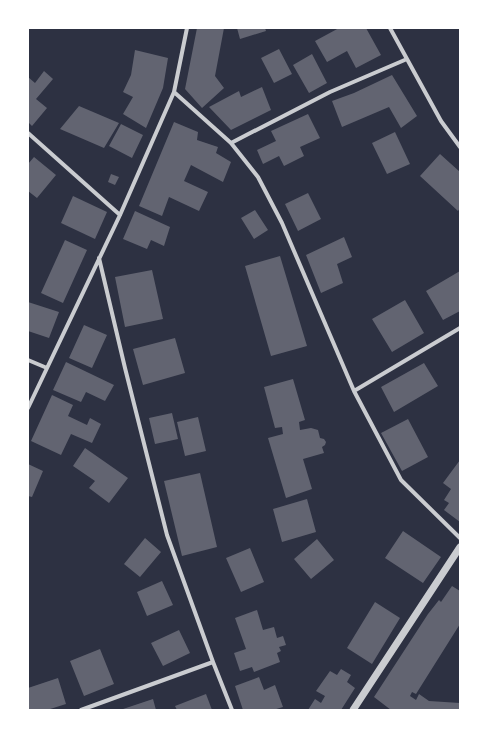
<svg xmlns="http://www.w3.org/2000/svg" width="488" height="738" font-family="'Archivo Narrow',sans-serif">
  <rect width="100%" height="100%" fill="#2d3142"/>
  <path fill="#626471" d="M197 28H224L215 76 224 88 202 108 185 89Z
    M237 28H265L266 31 240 39Z
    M339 28H366L381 55 356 68 347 51 327 62 315 41Z
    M279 49 292 74 274 83 261 58Z
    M135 50 168 58 163 88 146 128 123 114 133 97 123 92 131 75Z
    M312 54 327 83 309 93 293 65Z
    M44 71 53 79 36 99 47 108 32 126 28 122V77L35 83Z
    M392 75 417 116 401 128 389 107 342 127 332 101 354 93Z
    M262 87 271 110 231 130 209 107 239 91 241 97Z
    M79 106 119 123 104 148 60 129Z
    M308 114 320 138 300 147 304 156 284 166 279 156 263 164 257 150 276 141 271 131Z
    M174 122 198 132 197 140 218 147 216 153 231 162 223 182 191 165 184 181 208 192 199 211 169 197 162 216 139 206Z
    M121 124 143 135 132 158 109 146Z
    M395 132 410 164 387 174 372 143Z
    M440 154 460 172V208L458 211 420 176Z
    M34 157 56 175 37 198 28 191V164Z
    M111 174 119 177 115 185 108 182Z
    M308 193 321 219 298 231 285 204Z
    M73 196 107 212 95 239 61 223Z
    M255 210 268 230 254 239 241 218Z
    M135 211 170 227 164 246 151 240 147 249 123 239Z
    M344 237 352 257 337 264 343 283 321 293 306 255Z
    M65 240 87 250 63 303 41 293Z
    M280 256 307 346 271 356 245 266Z
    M152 270 163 319 125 327 115 277Z
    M460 271V311L443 320 426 291Z
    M405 300 424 333 392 352 372 319Z
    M28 302 59 312 49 338 28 331Z
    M84 325 107 335 92 368 69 358Z
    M175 338 185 373 143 385 133 349Z
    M66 362 114 385 105 401 86 392 81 402 53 390Z
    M424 363 438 386 394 412 381 387Z
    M293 379 305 420 299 422 300 430 311 428 318 430 320 438 324 439 326 442 325 445 322 447 324 453 303 459 312 489 286 498 268 438 283 434 282 427 275 428 264 387Z
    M52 395 73 405 68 416 87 425 90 418 101 424 92 443 71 434 61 455 31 441Z
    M172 413 178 439 155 444 149 418Z
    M198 417 206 451 185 456 177 422Z
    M408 419 428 457 402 471 381 433Z
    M85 448 128 478 109 503 89 488 95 481 73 466Z
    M460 460V522L444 510 449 503 444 500 451 489 443 483Z
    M28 464 43 471 32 497 28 496Z
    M200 473 217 547 182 556 164 481Z
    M307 499 316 532 282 542 273 509Z
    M403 531 441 557 423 583 385 558Z
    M145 538 161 552 140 577 124 564Z
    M317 539 334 560 311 579 294 559Z
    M250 548 264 582 241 592 226 558Z
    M162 581 173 605 147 616 137 592Z
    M452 586 460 591V624L416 694 412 692 410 696 416 700 419 694 429 701 460 703V710H391L374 697 428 614 439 600 441 602Z
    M375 602 400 618 372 664 347 648Z
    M257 610 263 630 274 627 277 638 283 636 286 645 279 647 281 651 277 653 280 662 254 672 252 667 240 671 234 653 246 649 235 618Z
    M179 630 190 653 163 666 151 643Z
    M100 649 114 684 84 696 70 661Z
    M341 669 351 675 347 682 355 688 341 710H308L315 699 321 703 325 696 316 691 330 671 337 675Z
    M259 677 264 690 275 685 283 707 273 710H243L235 686Z
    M58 678 66 704 47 710H29L28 688Z
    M206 694 212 710H177L175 706Z
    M153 699 156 710H120Z"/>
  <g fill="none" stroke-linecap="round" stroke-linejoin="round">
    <path stroke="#caccd0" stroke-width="4" d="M390 28 441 121 460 147
      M174 92 231 143 258 177 282 223 354 391 401 480 460 538
      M28 133 120 215
      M231 143 330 92 407 59
      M99 258 125 368 167 535 213 662 232 710
      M28 360 47 368
      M354 391 460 328
      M28 408 120 215 174 92 187 28
      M81 710 213 662"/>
    <path stroke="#caccd0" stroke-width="7" d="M353 710 460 547"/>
  </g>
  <rect width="488" height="738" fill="none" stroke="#ffffff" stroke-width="58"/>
</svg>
